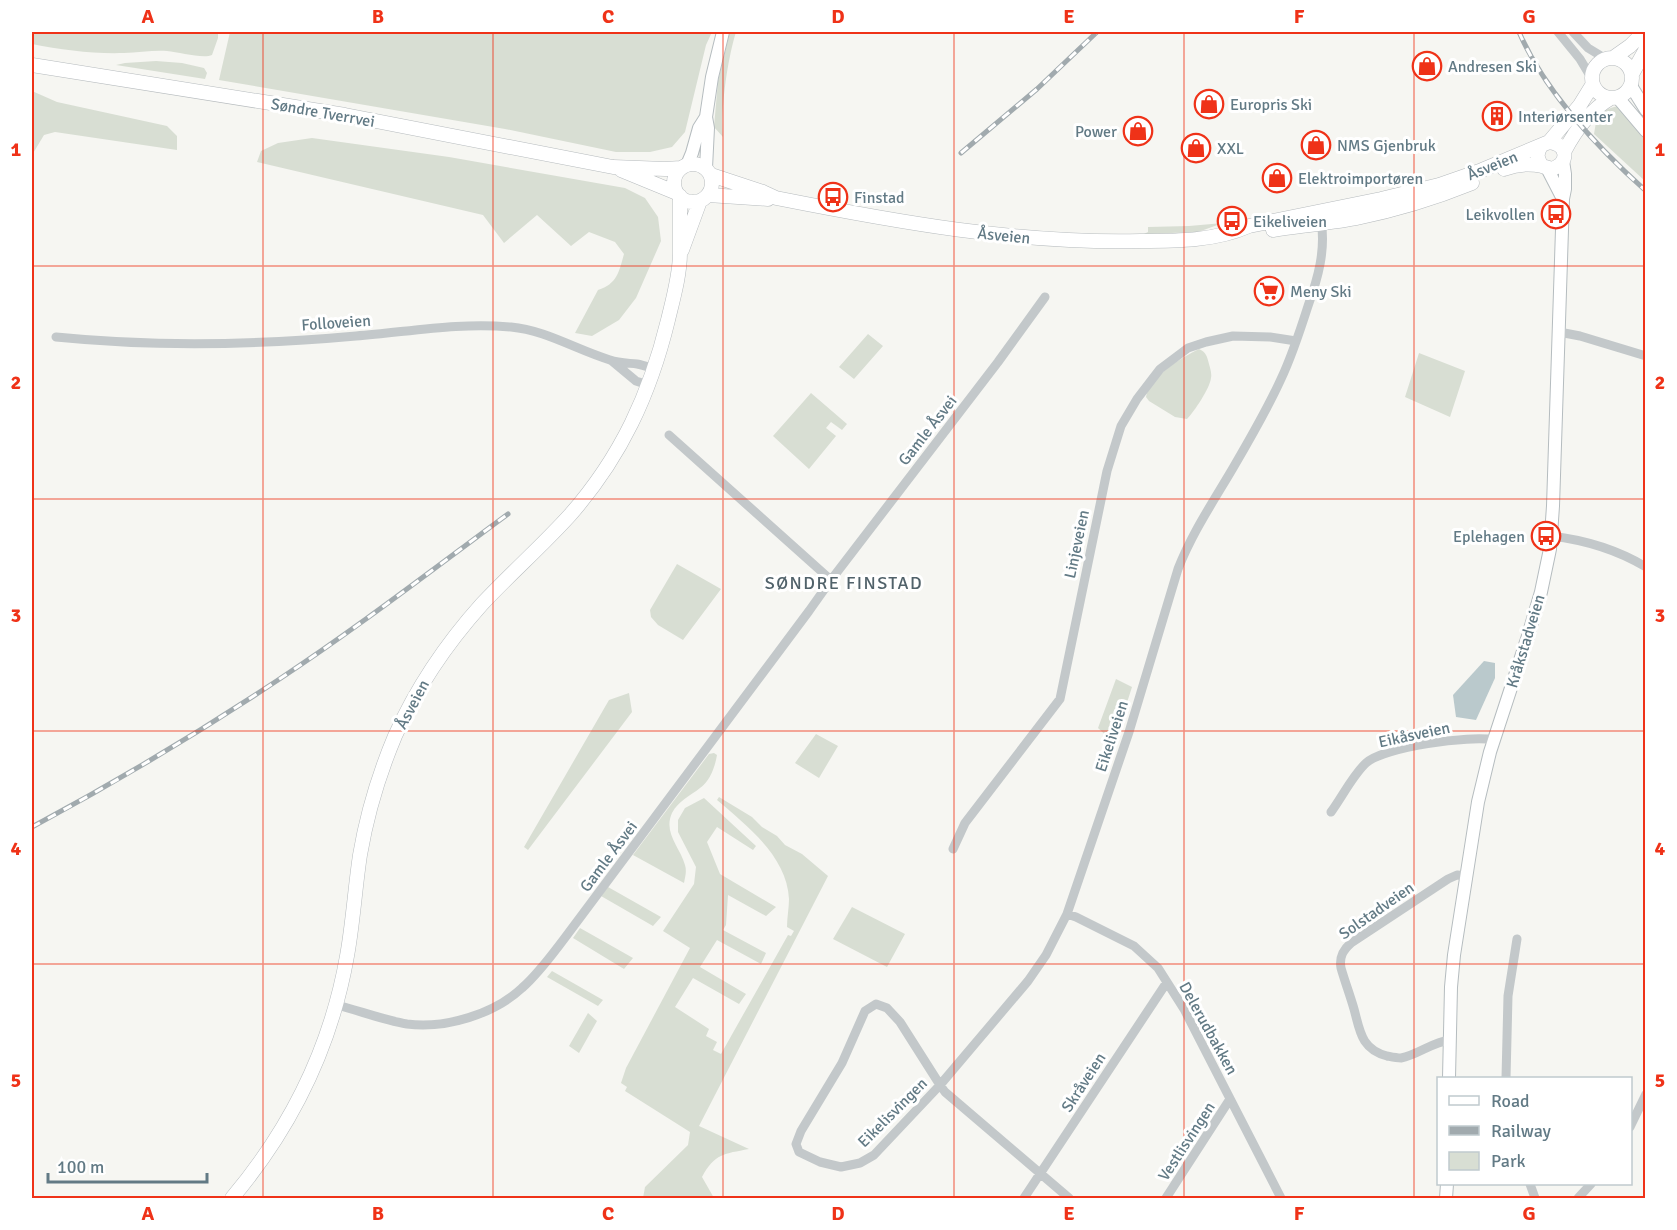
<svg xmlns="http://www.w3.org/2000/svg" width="1677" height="1230" font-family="Signika,sans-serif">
  <rect width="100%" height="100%" fill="#f6f6f2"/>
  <path fill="#d8ded3" d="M32 32H218V38L212 55C203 59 179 52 167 51 153 50 138 53 124 53 93 54 62 50 32 44Z
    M230 32H712L706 45 685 132 672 147 650 152H616L505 129 219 80Z
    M730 32H736C728 57 720 110 723 137L714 127 718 81Z
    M156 61 182 63 204 68 207 73 205 79 116 65 125 63Z
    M32 91 57 102 167 126 177 136V150L55 132 44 135 32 155Z
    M1625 105 1645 129V181L1594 134 1596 122H1593C1602 110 1610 107 1625 105Z
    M312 138 449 157 625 188 645 198 658 217 661 241 636 298 619 320 592 336 575 333 598 290C617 284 619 272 624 254L615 242 589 232 571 246 537 215 504 243 483 215 257 162 261 151 278 143Z
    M1223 223 1198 232 1144 234 1148 232V227L1189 226Z
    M868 334 883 346 854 379 839 367Z
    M1199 349C1206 352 1207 356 1209 364 1210 368 1212 373 1211 378 1210 388 1194 412 1187 419L1175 417 1149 401 1146 397C1150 376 1181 358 1199 349Z
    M1419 353 1465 371 1450 417 1405 397Z
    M811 393 847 424 842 430 831 422 826 428 836 436 809 469 773 436Z
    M677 564 721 589 683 640 658 625 651 617 650 610Z
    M1116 679 1132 687 1114 743 1098 728Z
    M629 693 632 712 528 850 524 847 609 700Z
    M816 734 838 746 819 778 795 763Z
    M714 753 717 755C715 767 710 781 700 788 690 796 678 801 672 813 663 833 680 847 685 865 687 872 685 877 684 883L633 855 709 754Z
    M719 797 752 817 762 827 777 836 785 845 802 854 828 876 699 1126 749 1149C724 1154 715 1153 702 1177L714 1198H643L645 1187 688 1145 690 1132 625 1091 627 1087 621 1083 626 1068 690 948 663 931 694 884 696 867 678 832V820L685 808 704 798 756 846 753 850 717 827 707 842 720 874 776 907 766 916 728 895 726 925 723 930 766 953 761 964 717 940 700 967 746 994 739 1004 693 978 675 1007 709 1029 706 1036 717 1042 713 1050 721 1054 788 935 791 936 794 931 787 927C787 917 789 908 789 899 787 856 746 825 717 800Z
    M608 887 661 917 653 926 601 896Z
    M852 907 905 934 887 967 833 939Z
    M580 928 633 958 624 969 573 938Z
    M552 971 603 1000 598 1006 547 977Z
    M588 1013 597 1021 579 1053 569 1046Z"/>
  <path fill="#bac9cc" d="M1484 661 1495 663V678L1476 720 1456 717 1453 695Z"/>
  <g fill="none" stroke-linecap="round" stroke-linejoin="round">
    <g stroke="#b5bcbf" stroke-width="14">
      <path id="secondary" d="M1631 86 1646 110
        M1618 98 1646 131
        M706 117 708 128 706 168
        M687 165 692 153 699 128 706 117 712 77 723 32
        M1547 168 1563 199
        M1449 1078 1451 987 1454 955 1478 802 1490 752 1528 636 1541 592 1550 549 1553 506 1563 199 1565 189V174L1563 161
        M1446 1198 1447 1184"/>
    </g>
    <g stroke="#b6bbbe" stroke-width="15">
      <path id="primary" d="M1613 58 1630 46 1644 32
        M1592 78a20 20 0 1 1 40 0a20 20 0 1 1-40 0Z
        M32 65 345 115 613 167 665 169 681 168
        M1632 74 1646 49
        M1549 142 1580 105 1593 84
        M1564 152C1575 131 1590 110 1611 98
        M674 183a19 19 0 1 1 38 0a19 19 0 1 1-38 0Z
        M1504 169C1517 164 1528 163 1542 166
        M621 170 677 193
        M711 175 763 192 776 198C897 222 1018 244 1141 241 1177 241 1215 241 1249 226L1381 199 1439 185 1482 170 1549 142C1568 144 1570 163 1552 169L1542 166C1537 159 1536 154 1541 146
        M708 195 768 199
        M1273 230C1300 226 1328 223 1356 218 1396 210 1435 198 1472 183
        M682 250 700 201
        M232 1198C291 1128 331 1047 347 956 353 923 355 888 360 855 367 814 379 774 395 736 417 687 447 643 482 604 511 573 542 546 570 515 621 457 650 394 668 320 673 299 680 275 680 253 680 234 680 215 680 196"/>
    </g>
    <path stroke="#c3c8ca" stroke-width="9" d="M1558 32 1580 59 1592 79
      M1573 32 1588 48 1606 59
      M1559 332 1580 336 1646 356
      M56 337C155 347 257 345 356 336 408 332 459 322 511 327 545 330 577 350 610 360 618 363 628 363 637 364 643 365 648 367 654 369
      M612 361 636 381 648 385
      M669 435 831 580
      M1551 536C1585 540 1616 549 1646 567
      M1331 812C1342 797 1353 775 1366 763 1383 747 1471 735 1494 740
      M953 849 965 823 1060 699 1107 471 1121 426 1137 399 1160 369 1188 348 1206 342 1233 336 1270 337 1296 341
      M1067 914 1076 917 1134 946 1158 968 1184 1009 1281 1198
      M876 1004 887 1008 900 1022 940 1085 874 1155 860 1163 841 1167 820 1162 799 1152 796 1144 801 1131 842 1063 865 1011Z
      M337 1005C360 1011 384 1020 407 1024 446 1029 494 1014 522 988 538 974 551 956 564 939L809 611 831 580 998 362 1045 297
      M1450 1040C1432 1042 1418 1055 1401 1058 1396 1058 1392 1057 1387 1056 1361 1049 1360 1031 1354 1009 1350 995 1345 982 1341 968 1339 957 1343 950 1351 943L1448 879 1457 875 1466 876
      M1506 1078 1508 996 1517 939
      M1630 1127 1646 1094
      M1530 1184 1535 1198
      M1024 1198 1167 982
      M1069 1198 945 1092 940 1085 1028 981 1046 955 1067 914 1129 732 1178 569C1192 533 1213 502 1233 468 1250 439 1267 410 1281 379 1292 356 1300 331 1308 306 1318 278 1326 250 1321 220
      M1166 1198 1230 1099
      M1578 1198 1591 1184"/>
    <use href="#secondary" stroke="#fff" stroke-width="12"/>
    <use href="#primary" stroke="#fff" stroke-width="14"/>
    <g stroke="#a1aaae" stroke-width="5">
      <path id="rail" d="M1519 32C1545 92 1597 147 1646 191
        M961 153 1037 89 1097 32
        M32 827C116 782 198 733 278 680 357 628 432 570 508 514"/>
    </g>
    <use href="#rail" stroke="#fff" stroke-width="3" stroke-dasharray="9" stroke-linecap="butt"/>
  </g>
  <path fill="none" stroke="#ef3218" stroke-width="1.5" stroke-opacity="0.55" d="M263 32V1198M493 32V1198M723 32V1198M954 32V1198M1184 32V1198M1414 32V1198M32 266H1646M32 499H1646M32 731H1646M32 964H1646"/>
  <defs>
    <g id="shop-ring" transform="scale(1.5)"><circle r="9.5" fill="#fff" stroke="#ef3218" stroke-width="1.5"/><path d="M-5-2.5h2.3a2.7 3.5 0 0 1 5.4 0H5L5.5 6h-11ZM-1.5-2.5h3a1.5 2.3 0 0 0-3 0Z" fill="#ef3218"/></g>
    <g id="building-ring" transform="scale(1.5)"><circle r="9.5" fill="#fff" stroke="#ef3218" stroke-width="1.5"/><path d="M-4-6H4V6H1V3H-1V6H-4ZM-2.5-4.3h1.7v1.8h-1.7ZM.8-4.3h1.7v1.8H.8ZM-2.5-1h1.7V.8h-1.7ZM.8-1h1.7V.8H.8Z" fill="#ef3218"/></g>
    <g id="bus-ring" transform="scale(1.5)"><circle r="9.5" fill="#fff" stroke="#ef3218" stroke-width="1.5"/><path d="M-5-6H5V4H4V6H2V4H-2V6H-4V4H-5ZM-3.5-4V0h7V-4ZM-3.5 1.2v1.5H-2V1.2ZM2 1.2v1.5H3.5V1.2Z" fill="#ef3218"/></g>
    <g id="supermarket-ring" transform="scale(1.5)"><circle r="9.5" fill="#fff" stroke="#ef3218" stroke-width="1.5"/><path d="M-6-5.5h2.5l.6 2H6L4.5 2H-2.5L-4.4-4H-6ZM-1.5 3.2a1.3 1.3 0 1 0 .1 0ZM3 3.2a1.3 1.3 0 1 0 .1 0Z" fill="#ef3218"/></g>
  </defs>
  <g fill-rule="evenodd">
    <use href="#shop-ring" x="1427" y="66"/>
    <use href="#shop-ring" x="1209" y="104"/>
    <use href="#building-ring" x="1497" y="116"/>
    <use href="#shop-ring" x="1138" y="131"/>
    <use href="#shop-ring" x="1316" y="145"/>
    <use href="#shop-ring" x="1196" y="148"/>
    <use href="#shop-ring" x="1277" y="178"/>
    <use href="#bus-ring" x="833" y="197"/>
    <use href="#bus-ring" x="1556" y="214"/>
    <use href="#bus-ring" x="1232" y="221"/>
    <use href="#supermarket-ring" x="1269" y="291"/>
    <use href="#bus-ring" x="1546" y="536"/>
  </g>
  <g text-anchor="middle" stroke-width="6" stroke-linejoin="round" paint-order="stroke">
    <g font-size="16" fill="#627a85" stroke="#fff" text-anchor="start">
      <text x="1448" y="72">Andresen Ski</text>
      <text x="1230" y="110">Europris Ski</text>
      <text x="1518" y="122">Interiørsenter</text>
      <text x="1117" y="137" text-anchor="end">Power</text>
      <text x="1337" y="151">NMS Gjenbruk</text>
      <text x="1217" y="154">XXL</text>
      <text x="1298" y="184">Elektroimportøren</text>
      <text x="854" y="203">Finstad</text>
      <text x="1535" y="220" text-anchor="end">Leikvollen</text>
      <text x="1253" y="227">Eikeliveien</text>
      <text x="1290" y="297">Meny Ski</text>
      <text x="1525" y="542" text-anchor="end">Eplehagen</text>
    </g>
    <g font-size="16" fill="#627a85" stroke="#fff">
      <text transform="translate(323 112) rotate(10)" y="6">Søndre Tverrvei</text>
      <text transform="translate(1492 165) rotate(-22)" y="6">Åsveien</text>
      <text transform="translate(1004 235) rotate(6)" y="6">Åsveien</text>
      <text transform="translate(336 322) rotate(-4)" y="6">Folloveien</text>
      <text transform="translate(927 430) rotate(-52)" y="6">Gamle Åsvei</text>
      <text transform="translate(1076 544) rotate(-78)" y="6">Linjeveien</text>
      <text transform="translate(1525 641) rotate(-73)" y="6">Kråkstadveien</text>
      <text transform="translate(412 704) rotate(-62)" y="6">Åsveien</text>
      <text transform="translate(1414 734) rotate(-12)" y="6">Eikåsveien</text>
      <text transform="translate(1111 736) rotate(-72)" y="6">Eikeliveien</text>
      <text transform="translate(608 856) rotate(-53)" y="6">Gamle Åsvei</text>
      <text transform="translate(1376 910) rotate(-35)" y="6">Solstadveien</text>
      <text transform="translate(1209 1028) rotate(61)" y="6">Delerudbakken</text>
      <text transform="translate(1083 1082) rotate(-57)" y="6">Skråveien</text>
      <text transform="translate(892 1112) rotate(-45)" y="6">Eikelisvingen</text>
      <text transform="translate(1186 1141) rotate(-57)" y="6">Vestlisvingen</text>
    </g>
    <g font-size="18" letter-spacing="1.5" fill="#51626a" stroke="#fff">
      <text x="844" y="589">SØNDRE FINSTAD</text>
    </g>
  </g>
  <rect width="1677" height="1230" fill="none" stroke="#ffffff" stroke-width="66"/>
  <rect x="1437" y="1077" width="195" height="108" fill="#ffffff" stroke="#c0cace" stroke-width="1.5"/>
  <rect x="1449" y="1096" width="30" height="9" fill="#ffffff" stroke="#c0cace" stroke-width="1.5"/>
  <text x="1491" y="1107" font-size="18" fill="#627a85">Road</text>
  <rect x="1449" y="1126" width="30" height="9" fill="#a1aaae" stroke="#c0cace" stroke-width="1.5"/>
  <text x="1491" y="1137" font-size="18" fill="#627a85">Railway</text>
  <rect x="1449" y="1152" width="30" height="18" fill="#d8ded3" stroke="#c0cace" stroke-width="1.5"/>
  <text x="1491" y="1167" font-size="18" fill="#627a85">Park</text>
  <path d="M48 1173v9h159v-9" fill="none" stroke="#627a85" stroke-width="3"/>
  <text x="57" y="1173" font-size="18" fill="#627a85" stroke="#ffffff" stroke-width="4.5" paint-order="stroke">100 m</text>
  <rect x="33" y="33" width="1611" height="1164" fill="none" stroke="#ef3218" stroke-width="2"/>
  <g font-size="20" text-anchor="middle" font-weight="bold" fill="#ef3218">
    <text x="148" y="23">A</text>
    <text x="378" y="23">B</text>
    <text x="608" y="23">C</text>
    <text x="838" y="23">D</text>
    <text x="1069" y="23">E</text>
    <text x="1299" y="23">F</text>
    <text x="1529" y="23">G</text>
    <text x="16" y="156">1</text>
    <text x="1660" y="156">1</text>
    <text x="16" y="389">2</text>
    <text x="1660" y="389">2</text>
    <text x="16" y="622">3</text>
    <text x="1660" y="622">3</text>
    <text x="16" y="855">4</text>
    <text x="1660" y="855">4</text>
    <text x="16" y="1087">5</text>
    <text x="1660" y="1087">5</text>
    <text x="148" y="1220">A</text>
    <text x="378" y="1220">B</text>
    <text x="608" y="1220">C</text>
    <text x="838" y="1220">D</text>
    <text x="1069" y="1220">E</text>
    <text x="1299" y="1220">F</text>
    <text x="1529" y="1220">G</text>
  </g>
</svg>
